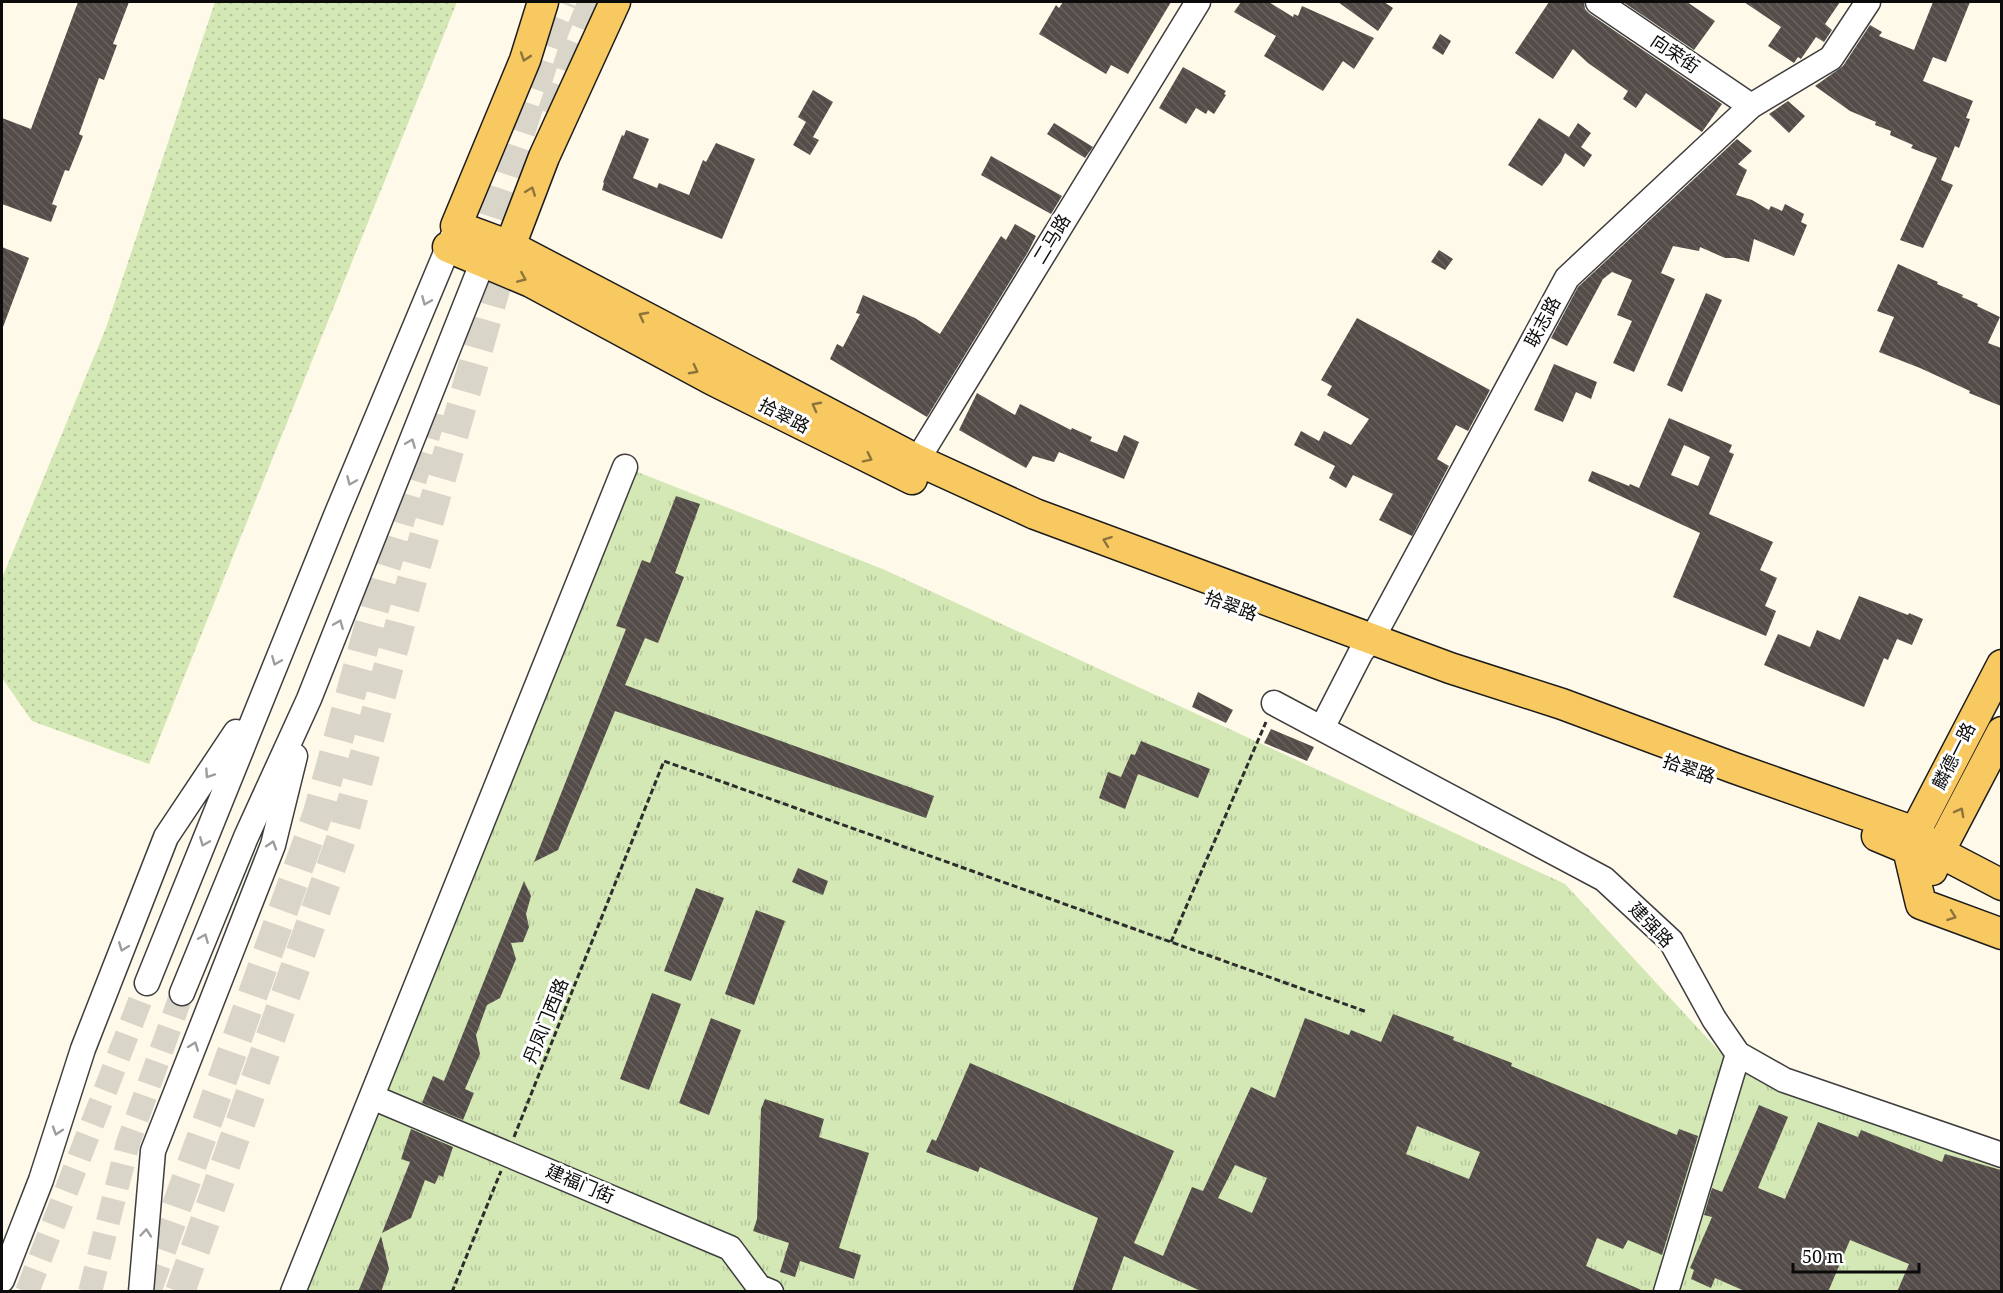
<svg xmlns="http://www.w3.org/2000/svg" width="2003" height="1293" font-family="'Noto Serif','Noto Sans SC',serif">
  <defs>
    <pattern id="grass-dots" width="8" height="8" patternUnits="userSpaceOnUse" patternTransform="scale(1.5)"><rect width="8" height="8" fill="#d3e8b5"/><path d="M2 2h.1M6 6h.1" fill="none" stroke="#b4c69a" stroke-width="1.8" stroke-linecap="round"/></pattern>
    <pattern id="park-tufts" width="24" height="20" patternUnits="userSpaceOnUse" patternTransform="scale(1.5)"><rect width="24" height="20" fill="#d3e8b5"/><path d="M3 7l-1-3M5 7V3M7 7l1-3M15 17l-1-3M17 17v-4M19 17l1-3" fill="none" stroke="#b4c69a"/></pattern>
    <pattern id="building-back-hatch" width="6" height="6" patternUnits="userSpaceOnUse" patternTransform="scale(1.5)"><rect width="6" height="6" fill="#544c48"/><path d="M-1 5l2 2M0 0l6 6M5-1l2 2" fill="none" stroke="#68615e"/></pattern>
  </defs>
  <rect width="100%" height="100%" fill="#fff9ea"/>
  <path fill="url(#grass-dots)" d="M215 2H457L149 764 32 721 2 678V578L106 328Z"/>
  <path fill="url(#park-tufts)" d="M625 467 885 570 1565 884 1732 1065 2001 1158V1291L291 1292Z"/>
  <path fill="url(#building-back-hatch)" fill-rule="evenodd" d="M78 2H129L113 44 117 45 104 80 99 78 79 134 83 136 69 171 65 170 52 204 57 206 51 222 2 204V118L31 129Z
    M1063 2H1171L1128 74 1111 65 1106 74 1039 34 1056 5 1059 8Z
    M1241 2H1269L1293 17 1294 14 1298 16 1302 6 1374 38 1354 69 1343 61 1323 91 1264 56 1276 36 1234 12Z
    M1338 2H1384L1393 8 1378 31Z
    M1549 2H1584L1585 9 1590 14 1722 104 1702 132 1646 93 1636 108 1623 99 1628 91 1588 63 1573 49 1553 79 1515 53Z
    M1623 2H1687L1715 21 1694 50Z
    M1744 2H1840L1825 24 1832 30 1824 42 1816 37 1801 59 1798 57 1794 63 1768 46 1781 27Z
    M1933 2H1970L1946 62 1933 57 1923 81 1973 101 1966 118 1970 119 1959 148 1955 146 1941 180 1953 185 1923 248 1900 240 1937 158 1911 148 1913 145 1890 135 1891 131 1875 125 1876 122 1850 111 1815 86 1843 66 1870 25 1882 32 1879 36 1914 50Z
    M1440 34 1451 41 1443 55 1432 48Z
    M1183 67 1226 91 1224 94 1226 95 1214 114 1208 110 1206 114 1196 108 1186 124 1159 108Z
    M813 90 833 102 813 137 819 140 810 155 793 145 806 122 798 117Z
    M1788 101 1805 116 1789 133 1769 114Z
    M1539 118 1569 137 1578 123 1591 133 1581 147 1592 155 1584 167 1565 153 1561 162 1542 186 1508 165Z
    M1054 123 1093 147 1085 158 1047 134Z
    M626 130 649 139 633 178 657 188 659 183 689 195 703 160 706 162 716 143 755 159 722 239 602 190 604 183 603 182 622 135 624 136Z
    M1737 139 1752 151 1738 164 1747 170 1736 195 1752 200 1769 210 1771 206 1782 211 1785 204 1804 214 1801 222 1807 225 1794 256 1754 239 1749 262 1735 258H1725L1700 247 1699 251 1673 246 1661 273 1675 279 1634 372 1613 363 1632 321 1617 315 1632 280 1612 272 1603 279 1567 346 1551 338 1578 287Z
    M991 156 1062 196 1051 214 981 175Z
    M1015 224 1036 236 1028 252 927 417 830 359 837 344 843 347 860 314 856 313 863 295 915 318 940 334 1001 236 1006 240Z
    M2 247 29 258 3 327H2Z
    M1439 250 1453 259 1445 270 1431 262Z
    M1898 264 1938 282 1937 284 1963 295 1962 297 1978 304 1977 306 2000 317 1988 343 2001 348V406L1969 393 1970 391 1920 368 1879 352 1894 317 1877 311Z
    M1706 293 1722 300 1682 392 1667 385Z
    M1357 318 1490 390 1468 431 1456 425 1437 459 1449 466 1412 536 1379 520 1393 494 1353 475 1346 488 1329 478 1335 466 1294 445 1301 431 1319 441 1324 431 1351 445 1369 419 1327 395 1332 386 1321 380Z
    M1554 364 1597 382 1591 399 1576 392 1563 422 1534 410Z
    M977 393 1015 415 1020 404 1071 430 1072 428 1092 437 1090 441 1117 452 1124 435 1139 442 1124 479 1059 452 1054 462 1033 456 1026 468 959 430Z
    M1669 418 1732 445 1729 452 1734 454 1709 514 1773 542 1760 570 1777 578 1765 606 1776 611 1766 636 1673 597 1700 533 1588 481 1592 471 1629 486 1630 484 1639 488ZM1684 445 1710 457 1698 486 1671 475Z
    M676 496 700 504 675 573 684 577 658 643 645 638 625 685 934 796 926 818 615 711 558 850 534 862 626 629 616 626 642 560 650 563Z
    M1859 596 1908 615 1909 613 1923 619 1912 645 1897 639 1888 660 1884 658 1864 707 1764 665 1778 634 1810 647 1817 630 1840 640Z
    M1198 692 1233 710 1226 723 1192 707Z
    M1271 729 1314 747 1307 761 1264 743Z
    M1141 741 1210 769 1198 798 1138 774 1125 809 1099 798 1108 772 1121 777 1131 754 1135 755Z
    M798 868 828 881 823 895 792 882Z
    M524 881 531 896 526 914 529 927 523 942 511 943 516 959 500 998 487 1005 476 1035 480 1054 465 1089 474 1093 463 1120 422 1103 433 1076 444 1081Z
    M696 888 724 898 691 981 664 971Z
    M756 910 785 921 754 1005 725 994Z
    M652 993 681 1004 649 1090 620 1079Z
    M1393 1014 1454 1037 1453 1040 1512 1063 1511 1066 1677 1135 1679 1129 1698 1136 1662 1255 1628 1240 1623 1249 1597 1238 1586 1266 1646 1292H1203L1124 1256 1111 1292H1072L1098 1218 980 1167 978 1172 926 1152 932 1139 936 1141 970 1063 1174 1151 1134 1243 1163 1256 1192 1187 1203 1191 1251 1087 1275 1098 1305 1018 1349 1035 1351 1030 1381 1042ZM1417 1126 1480 1152 1469 1179 1406 1154ZM1235 1165 1267 1178 1252 1213 1218 1198Z
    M711 1018 741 1030 709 1115 679 1103Z
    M765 1099 824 1119 819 1137 869 1153 839 1248 861 1255 854 1279 800 1261 795 1277 780 1272 789 1243 753 1231 757 1219 761 1109Z
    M1759 1105 1788 1117 1758 1188 1785 1199 1818 1122 1858 1137 1861 1130 1942 1162 1945 1154 2001 1170V1292H1897L1909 1264 1850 1240 1828 1292H1747L1715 1278 1711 1288 1691 1279 1694 1270 1690 1268 1712 1217 1704 1215 1712 1188 1722 1192Z
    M411 1129 453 1147 443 1177 439 1175 435 1184 425 1180 411 1218 382 1233 410 1162 401 1159Z
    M381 1236 389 1269 381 1292H358Z"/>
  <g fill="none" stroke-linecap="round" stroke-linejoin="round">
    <path stroke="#dad5c9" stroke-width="24" stroke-dasharray="24 12" stroke-linecap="butt" d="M27 1292 147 983
      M90 1292 128 1143 182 993"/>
    <path stroke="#dad5c9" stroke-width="30" stroke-dasharray="30 15" stroke-linecap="butt" d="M552 114 574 48 593 2
      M478 260 551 38 566 2
      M146 1292 318 813 385 569 432 412
      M180 1292 345 828 415 569 508 244"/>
    <g stroke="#3e3e3e" stroke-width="27">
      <path id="minor" d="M1598 2 1751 106
        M908 475 1198 2
        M1274 703 1604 879 1671 941 1714 1019 1738 1054 1784 1080 2002 1155
        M1322 728 1361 652 1372 639 1567 278 1751 106 1831 58 1868 2
        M147 983 337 513 455 231
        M182 993 246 837 309 699 483 261 498 253
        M372 1097 730 1248 759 1287 771 1292
        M2 1280 41 1180 83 1049 166 837 236 732
        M141 1292 153 1151 273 845 295 756
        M293 1292 625 467
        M1666 1292 1738 1054"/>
    </g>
    <g stroke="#1c1c1c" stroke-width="33">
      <path id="major" d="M543 2 525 60 456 226 510 246 917 460 1035 514 1450 668 1562 704 1734 768 1915 832 1939 852 2002 885
        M510 246 544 157 615 2
        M448 247 531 282 713 380 912 479
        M1877 836 1908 849 1921 904 2002 934
        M1908 849 1915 832 2002 665
        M1932 870 1939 852 2002 732"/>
    </g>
    <path stroke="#2d2d2d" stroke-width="3" stroke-dasharray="6 3" stroke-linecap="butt" d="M1171 942 1266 722
      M514 1137 664 761 1367 1012
      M452 1292 501 1171"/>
    <use href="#minor" stroke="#fff" stroke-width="24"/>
    <use href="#major" stroke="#f8c961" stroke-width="30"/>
  </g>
  <defs><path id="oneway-chevron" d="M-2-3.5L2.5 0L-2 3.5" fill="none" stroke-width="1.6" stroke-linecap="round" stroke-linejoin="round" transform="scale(1.5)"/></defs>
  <g stroke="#8d743a">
    <use href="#oneway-chevron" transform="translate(525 57) rotate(109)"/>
    <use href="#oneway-chevron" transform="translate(531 191) rotate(-69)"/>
    <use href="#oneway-chevron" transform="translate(522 278) rotate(23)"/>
    <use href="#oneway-chevron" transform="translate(643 316) rotate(-152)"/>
    <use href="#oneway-chevron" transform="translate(694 370) rotate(28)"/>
    <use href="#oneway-chevron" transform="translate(816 406) rotate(-152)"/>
    <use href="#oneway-chevron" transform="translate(868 458) rotate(26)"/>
    <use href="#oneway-chevron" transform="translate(1107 541) rotate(-160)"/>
    <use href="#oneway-chevron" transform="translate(1960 812) rotate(-62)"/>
    <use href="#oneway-chevron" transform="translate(1952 916) rotate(20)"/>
  </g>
  <g stroke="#9d9d9d">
    <use href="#oneway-chevron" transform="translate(426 301) rotate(113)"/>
    <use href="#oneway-chevron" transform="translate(411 443) rotate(-68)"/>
    <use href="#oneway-chevron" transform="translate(351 481) rotate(113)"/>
    <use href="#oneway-chevron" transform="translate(339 624) rotate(-68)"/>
    <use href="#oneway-chevron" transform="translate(276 661) rotate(112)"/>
    <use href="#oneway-chevron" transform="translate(209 774) rotate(124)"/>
    <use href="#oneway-chevron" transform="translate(204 842) rotate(112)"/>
    <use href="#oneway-chevron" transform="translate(272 845) rotate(-72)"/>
    <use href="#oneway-chevron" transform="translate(204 938) rotate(-68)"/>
    <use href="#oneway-chevron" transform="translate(123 947) rotate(111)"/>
    <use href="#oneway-chevron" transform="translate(194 1046) rotate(-69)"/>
    <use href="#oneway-chevron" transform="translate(57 1131) rotate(108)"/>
    <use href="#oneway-chevron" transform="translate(146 1233) rotate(-85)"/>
  </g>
  <g text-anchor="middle" stroke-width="6" stroke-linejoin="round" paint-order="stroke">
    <g font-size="18" fill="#0b0b0b" stroke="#fff">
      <text transform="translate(1675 54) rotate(34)" y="6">向荣街</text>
      <text transform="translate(1052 239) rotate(-59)" y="6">二马路</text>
      <text transform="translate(1543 322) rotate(-62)" y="6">联志路</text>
      <text transform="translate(784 416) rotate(27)" y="6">拾翠路</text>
      <text transform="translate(1231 606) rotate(20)" y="6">拾翠路</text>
      <text transform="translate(1954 756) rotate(-63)" y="6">麟德一路</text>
      <text transform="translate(1689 769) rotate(19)" y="6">拾翠路</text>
      <text transform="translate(1651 925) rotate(46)" y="6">建强路</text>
      <text transform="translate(546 1021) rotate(-68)" y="6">丹凤门西路</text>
      <text transform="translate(580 1184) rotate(23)" y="6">建福门街</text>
    </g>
  </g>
  <rect width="2003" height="1293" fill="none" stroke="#0b0b0b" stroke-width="6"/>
  <path d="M1793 1263v9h126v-9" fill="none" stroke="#0b0b0b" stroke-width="3"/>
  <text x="1802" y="1263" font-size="18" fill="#0b0b0b" stroke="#ffffff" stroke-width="4.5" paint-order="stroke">50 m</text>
</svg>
